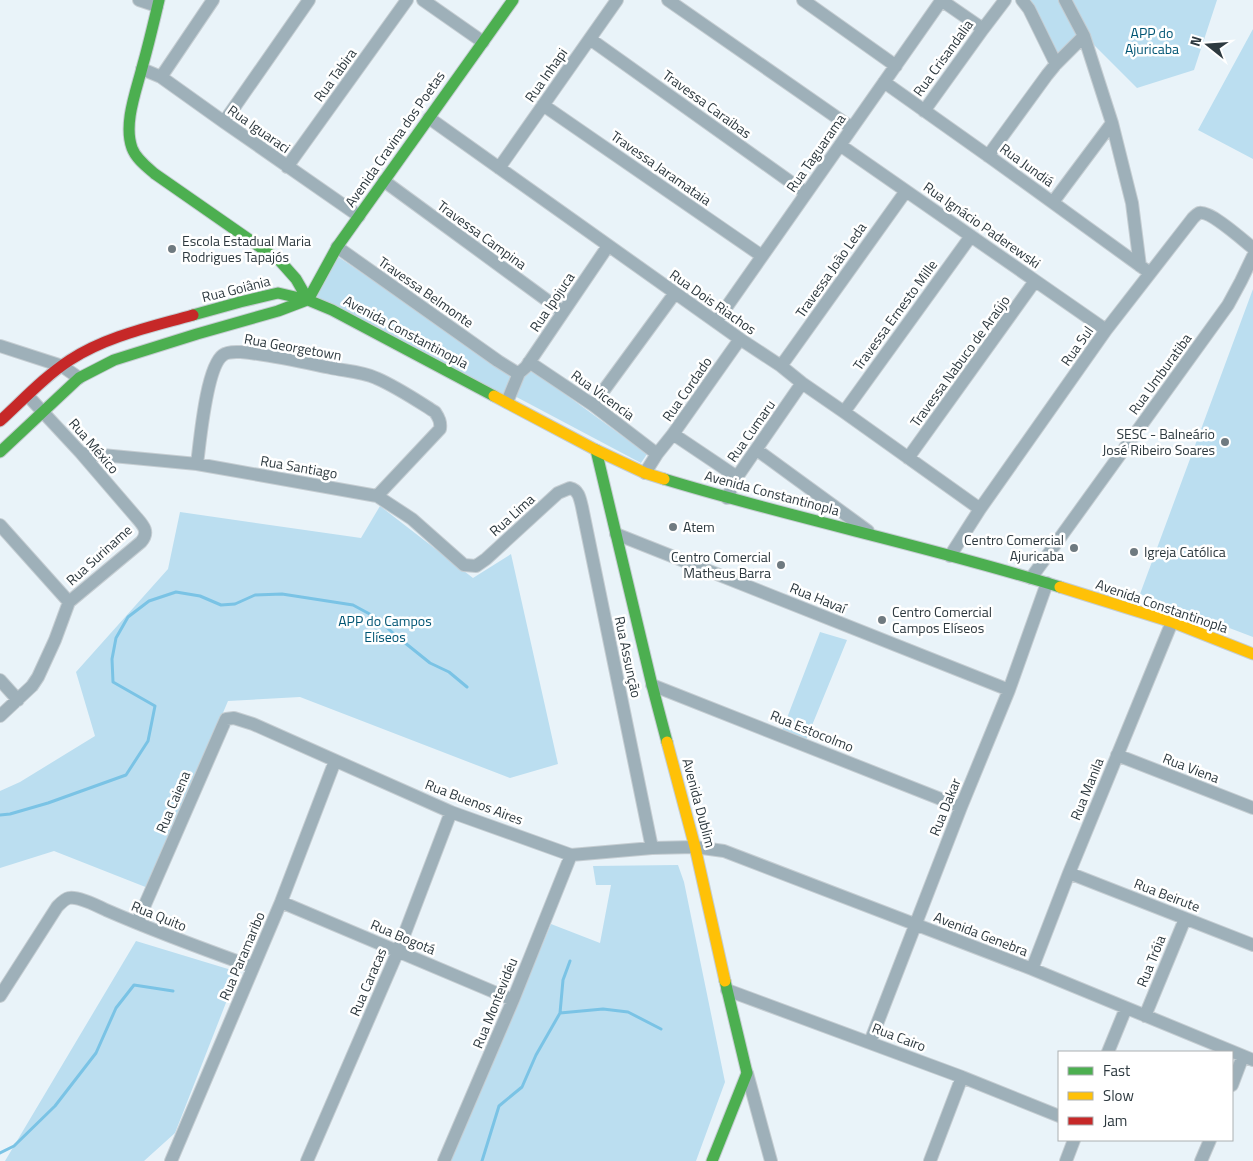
<svg xmlns="http://www.w3.org/2000/svg" width="1253" height="1161" font-family="'Titillium Web',sans-serif">
  <rect width="100%" height="100%" fill="#e9f3f9"/>
  <path fill="#bbdef0" d="M1018 0H1217L1194 70 1137 88 1085 36 1056 64Z
    M1253 29V159L1198 130Z
    M334 254 516 377 524 364 647 454 641 463 509 393 506 397 307 292Z
    M1253 289V637L1140 594Z
    M380 506 473 578 511 554 558 764 510 778 300 697 228 701 148 888 54 851 0 868V791L20 782 95 736 76 672 168 569 180 512 361 538Z
    M820 632 847 640 806 740 782 731Z
    M678 865 684 882 725 1082 696 1161H450L551 924 600 943 611 885H596L593 866Z
    M136 941 238 972 175 1133 144 1161H5Z"/>
  <g fill="none" stroke-linecap="round" stroke-linejoin="round">
    <path stroke="#7ac3e5" stroke-width="3" d="M0 815 10 814 48 803 126 775 148 741 155 706 113 682 112 659 116 638 128 617 149 601 176 592 200 596 221 605 235 604 255 595 282 594 353 605 377 618 394 634 430 663 449 672 467 687
      M560 1013 603 1009 628 1012 661 1029
      M0 1153 14 1146 55 1106 96 1053 116 1008 134 985 173 991
      M482 1161 499 1106 522 1087 536 1055 560 1013 563 980 570 961"/>
    <g stroke="#c5cdd2" stroke-width="14">
      <path id="street" d="M139 0 157 6
        M423 0 483 42
        M668 0 852 128
        M803 0 896 66
        M941 0 983 29
        M1022 0 1029 9 1056 64
        M1065 0 1084 36 1112 123 1132 203 1140 266
        M590 39 806 193
        M142 69 161 77 224 122 359 216
        M161 77 213 0
        M884 82 994 160 1150 273
        M543 105 762 256
        M924 111 983 29 1005 0
        M429 118 740 339 781 366 802 383 844 412 980 509
        M224 122 309 0
        M840 145 1106 330
        M988 156 1047 75 1056 64 1084 36
        M287 167 407 0
        M499 168 617 0
        M384 181 563 312
        M1053 202 1112 123
        M337 247 498 361 514 371 519 373 526 367 608 246
        M716 322 941 1
        M0 346 62 366 79 378
        M529 362 593 405 657 454
        M781 366 906 191
        M507 402 519 373
        M593 405 675 293
        M844 412 971 236
        M673 434 737 477
        M757 450 868 531
        M81 453 197 464 377 496 412 519 464 565 476 566 486 559 558 493 570 488C579 490 580 499 582 507L652 848
        M908 458 1035 281
        M197 464C200 442 206 367 223 355 228 351 236 352 241 352 272 355 302 362 331 368 346 371 363 372 376 378 397 387 416 400 435 412 439 418 441 422 440 429L377 496
        M645 473 657 454 673 434 740 339
        M727 498 737 477 802 383
        M0 525 69 602
        M616 534 1009 690
        M950 556 980 509 1106 330 1193 218C1195 216 1197 214 1199 213 1210 210 1244 241 1253 248
        M1031 578 1228 305 1241 281 1253 256
        M0 680 18 700
        M652 685 961 807
        M0 716 32 686 38 677 55 640 69 602 141 542C150 532 143 525 136 517L81 453 28 396
        M1117 755 1253 808
        M1069 873 1253 945
        M281 902 513 1000
        M137 923 222 728 226 719 234 718 253 724 451 812 571 855 652 848 695 847 724 851 1032 969 1253 1060
        M1032 969 1069 873 1172 622
        M727 990 962 1077 1059 1116
        M0 996 57 907C60 904 64 899 69 898 77 896 98 906 106 910 154 931 203 949 253 967
        M1145 1016 1185 919
        M870 1042 961 807 1009 690 1047 583
        M1108 1052 1126 1008
        M747 1073 771 1161
        M1232 1085 1243 1056
        M171 1161 281 902 335 761
        M307 1161 398 951 451 812
        M444 1161 513 1000 571 855
        M930 1161 962 1077
        M1066 1161 1074 1140
        M1201 1161 1210 1140"/>
    </g>
    <g stroke="#c5cdd2" stroke-width="13">
      <path id="fast" d="M159 0C154 21 149 43 143 64 137 89 123 123 132 148 136 159 147 167 155 174L280 261 296 279 308 300
        M308 300 337 247 513 0
        M193 315 240 302 278 293 308 300 332 310 494 396
        M596 450 652 685 667 742
        M0 452 79 378 114 360 197 334 278 311 307 300
        M664 479C795 519 929 546 1060 587
        M712 1161 747 1073 725 981"/>
    </g>
    <g stroke="#c5cdd2" stroke-width="13">
      <path id="slow" d="M494 396 596 450 645 473 664 479
        M1060 587 1172 622 1253 654
        M667 742 695 847 725 981"/>
    </g>
    <g stroke="#c5cdd2" stroke-width="13">
      <path id="jam" d="M0 421C23 400 44 377 70 360 107 336 151 327 193 315"/>
    </g>
    <use href="#street" stroke="#9eb0b9" stroke-width="12"/>
    <use href="#fast" stroke="#4caf50" stroke-width="11"/>
    <use href="#slow" stroke="#ffc107" stroke-width="11"/>
    <use href="#jam" stroke="#c62828" stroke-width="11"/>
  </g>
  <g fill="#6f7a80" stroke="#fff" stroke-width="2">
    <circle cx="172" cy="249" r="5"/>
    <circle cx="1225" cy="442" r="5"/>
    <circle cx="673" cy="527" r="5"/>
    <circle cx="1074" cy="548" r="5"/>
    <circle cx="1134" cy="552" r="5"/>
    <circle cx="781" cy="565" r="5"/>
    <circle cx="882" cy="620" r="5"/>
  </g>
  <g text-anchor="middle" stroke-width="5" stroke-linejoin="round" paint-order="stroke">
    <g font-size="14" fill="#005574" stroke="#fff">
      <text x="1152" y="38">APP do<tspan x="1152" dy="16">Ajuricaba</tspan></text>
      <text x="385" y="626">APP do Campos<tspan x="385" dy="16">Elíseos</tspan></text>
    </g>
    <g font-size="14" fill="#2d393f" stroke="#fff">
      <text transform="translate(943 58) rotate(-54)" y="5">Rua Crisandalia</text>
      <text transform="translate(335 75) rotate(-54)" y="5">Rua Tabira</text>
      <text transform="translate(546 75) rotate(-55)" y="5">Rua Inhapi</text>
      <text transform="translate(707 104) rotate(36)" y="5">Travessa Caraibas</text>
      <text transform="translate(259 129) rotate(35)" y="5">Rua Iguaraci</text>
      <text transform="translate(395 139) rotate(-55)" y="5">Avenida Cravina dos Poetas</text>
      <text transform="translate(816 153) rotate(-55)" y="5">Rua Taguarama</text>
      <text transform="translate(1027 165) rotate(36)" y="5">Rua Jundiá</text>
      <text transform="translate(661 168) rotate(35)" y="5">Travessa Jaramataia</text>
      <text transform="translate(982 225) rotate(35)" y="5">Rua Ignácio Paderewski</text>
      <text transform="translate(482 235) rotate(36)" y="5">Travessa Campina</text>
      <text transform="translate(831 270) rotate(-55)" y="5">Travessa João Leda</text>
      <text transform="translate(236 289) rotate(-14)" y="5">Rua Goiânia</text>
      <text transform="translate(426 292) rotate(35)" y="5">Travessa Belmonte</text>
      <text transform="translate(552 302) rotate(-56)" y="5">Rua Ipojuca</text>
      <text transform="translate(713 302) rotate(35)" y="5">Rua Dois Riachos</text>
      <text transform="translate(895 315) rotate(-54)" y="5">Travessa Ernesto Mille</text>
      <text transform="translate(406 332) rotate(28)" y="5">Avenida Constantinopla</text>
      <text transform="translate(1077 346) rotate(-55)" y="5">Rua Sul</text>
      <text transform="translate(293 347) rotate(10)" y="5">Rua Georgetown</text>
      <text transform="translate(960 361) rotate(-54)" y="5">Travessa Nabuco de Araújo</text>
      <text transform="translate(1160 374) rotate(-54)" y="5">Rua Umburatiba</text>
      <text transform="translate(687 389) rotate(-55)" y="5">Rua Cordado</text>
      <text transform="translate(603 395) rotate(36)" y="5">Rua Vicencia</text>
      <text transform="translate(751 431) rotate(-55)" y="5">Rua Cumaru</text>
      <text transform="translate(94 446) rotate(49)" y="5">Rua México</text>
      <text transform="translate(299 467) rotate(10)" y="5">Rua Santiago</text>
      <text transform="translate(772 493) rotate(15)" y="5">Avenida Constantinopla</text>
      <text transform="translate(512 515) rotate(-42)" y="5">Rua Lima</text>
      <text transform="translate(99 555) rotate(-42)" y="5">Rua Suriname</text>
      <text transform="translate(818 598) rotate(22)" y="5">Rua Havaí</text>
      <text transform="translate(1162 606) rotate(19)" y="5">Avenida Constantinopla</text>
      <text transform="translate(628 657) rotate(78)" y="5">Rua Assunção</text>
      <text transform="translate(812 731) rotate(22)" y="5">Rua Estocolmo</text>
      <text transform="translate(1191 768) rotate(21)" y="5">Rua Viena</text>
      <text transform="translate(1087 789) rotate(-68)" y="5">Rua Manila</text>
      <text transform="translate(173 802) rotate(-67)" y="5">Rua Caiena</text>
      <text transform="translate(474 802) rotate(21)" y="5">Rua Buenos Aires</text>
      <text transform="translate(699 803) rotate(75)" y="5">Avenida Dublim</text>
      <text transform="translate(945 807) rotate(-68)" y="5">Rua Dakar</text>
      <text transform="translate(1167 895) rotate(21)" y="5">Rua Beirute</text>
      <text transform="translate(159 916) rotate(22)" y="5">Rua Quito</text>
      <text transform="translate(981 934) rotate(21)" y="5">Avenida Genebra</text>
      <text transform="translate(403 937) rotate(23)" y="5">Rua Bogotá</text>
      <text transform="translate(242 956) rotate(-67)" y="5">Rua Paramaribo</text>
      <text transform="translate(1151 961) rotate(-68)" y="5">Rua Tróia</text>
      <text transform="translate(368 982) rotate(-67)" y="5">Rua Caracas</text>
      <text transform="translate(495 1003) rotate(-68)" y="5">Rua Montevidéu</text>
      <text transform="translate(899 1037) rotate(21)" y="5">Rua Cairo</text>
    </g>
    <g font-size="14" fill="#2d393f" stroke="#fff" text-anchor="start">
      <text x="182" y="246">Escola Estadual Maria<tspan x="182" dy="16">Rodrigues Tapajós</tspan></text>
      <text x="1215" y="439" text-anchor="end">SESC - Balneário<tspan x="1215" dy="16">José Ribeiro Soares</tspan></text>
      <text x="683" y="532">Atem</text>
      <text x="1064" y="545" text-anchor="end">Centro Comercial<tspan x="1064" dy="16">Ajuricaba</tspan></text>
      <text x="1144" y="557">Igreja Católica</text>
      <text x="771" y="562" text-anchor="end">Centro Comercial<tspan x="771" dy="16">Matheus Barra</tspan></text>
      <text x="892" y="617">Centro Comercial<tspan x="892" dy="16">Campos Elíseos</tspan></text>
    </g>
  </g>
  <rect x="1058" y="1051" width="175" height="90" fill="#ffffff" stroke="#abb0b2"/>
  <rect x="1068" y="1067" width="25" height="8" fill="#4caf50" stroke="#abb0b2"/>
  <text x="1103" y="1076" font-size="15" fill="#2d393f">Fast</text>
  <rect x="1068" y="1092" width="25" height="8" fill="#ffc107" stroke="#abb0b2"/>
  <text x="1103" y="1101" font-size="15" fill="#2d393f">Slow</text>
  <rect x="1068" y="1117" width="25" height="8" fill="#c62828" stroke="#abb0b2"/>
  <text x="1103" y="1126" font-size="15" fill="#2d393f">Jam</text>
  <g transform="translate(1208 45) rotate(287)" stroke="#ffffff" stroke-width="4" paint-order="stroke">
  <path d="M0-4L9 19L0 12L-9 19Z" fill="#2d393f"/>
  <text y="-8" font-size="14" font-weight="bold" text-anchor="middle" fill="#2d393f">N</text>
  </g>
</svg>
